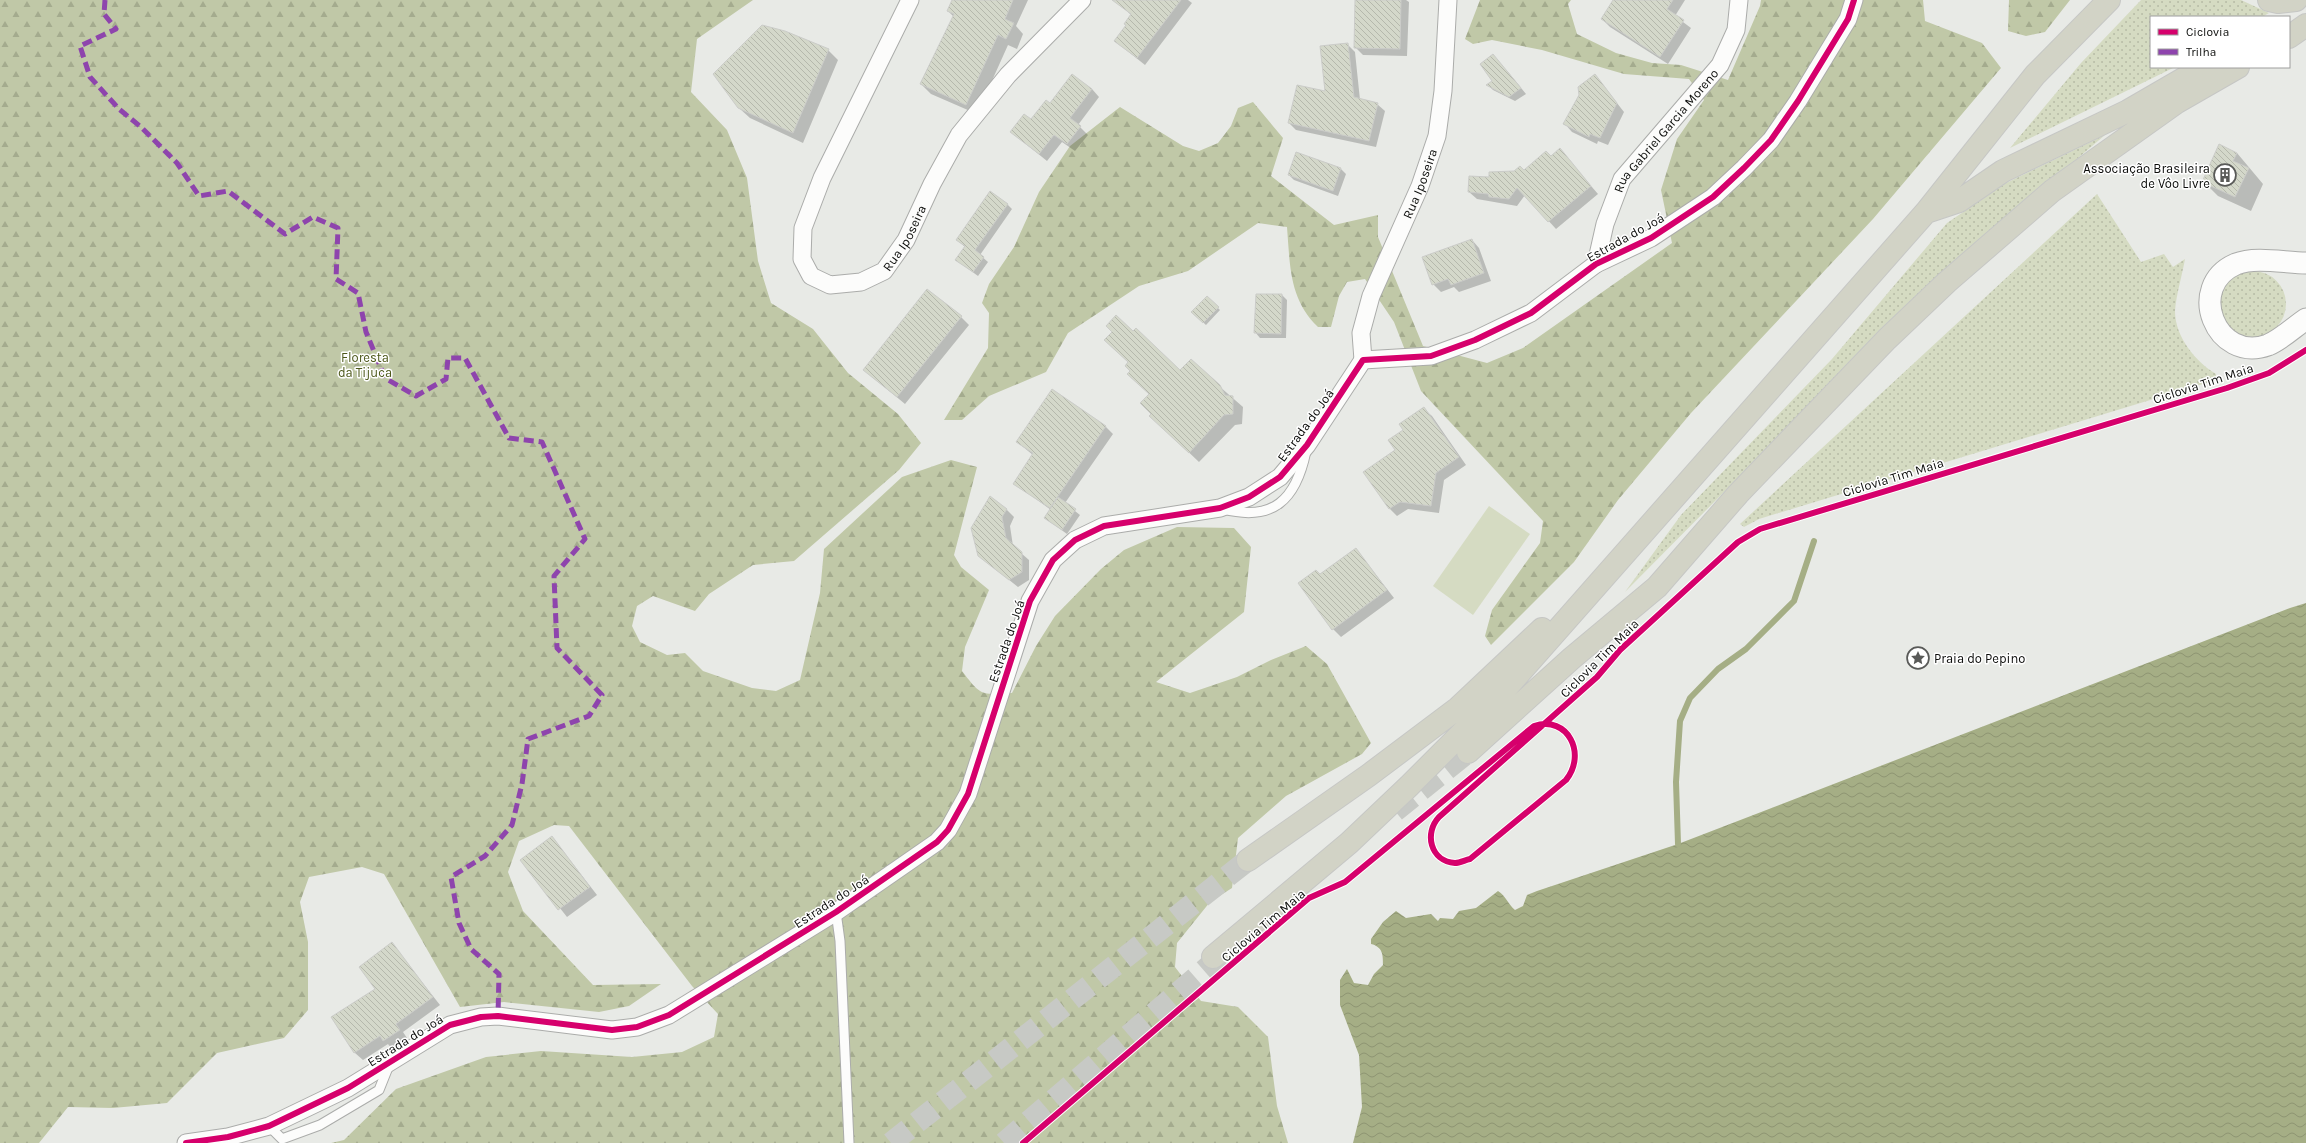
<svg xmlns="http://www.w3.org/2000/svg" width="2306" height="1143" font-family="Karla,sans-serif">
  <defs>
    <pattern id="grass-dots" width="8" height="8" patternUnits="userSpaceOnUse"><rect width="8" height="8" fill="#d5dbc2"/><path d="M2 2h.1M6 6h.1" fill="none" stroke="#b6bba5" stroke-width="1.8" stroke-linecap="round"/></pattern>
    <pattern id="forest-firs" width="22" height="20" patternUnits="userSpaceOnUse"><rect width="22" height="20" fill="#c0c8a7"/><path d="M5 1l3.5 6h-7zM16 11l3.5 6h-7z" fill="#a4ab8e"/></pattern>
    <pattern id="water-waves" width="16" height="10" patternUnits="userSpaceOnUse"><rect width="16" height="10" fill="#a5ae85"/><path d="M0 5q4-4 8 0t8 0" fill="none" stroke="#8d9472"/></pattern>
    <pattern id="building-back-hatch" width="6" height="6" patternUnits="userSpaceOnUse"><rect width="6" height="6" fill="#d4d8ca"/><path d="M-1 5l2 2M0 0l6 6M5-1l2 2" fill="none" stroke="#b5b8ac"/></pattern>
  </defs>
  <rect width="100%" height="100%" fill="#e8eae6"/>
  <path fill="url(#grass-dots)" d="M2141 0H2241L2269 13 2262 17H2151V67H2175L2010 148 2081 63Z
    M2105 135 1927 287 1625 592 1681 515 1832 359 1947 223 2006 183Z
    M2097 194 2141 262 2164 254 2173 267 2185 259C2182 276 2176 295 2175 311 2175 337 2196 362 2216 374V380L1759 519 1744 527 1740 524Z
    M2220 304a33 33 0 1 1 66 0a33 33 0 1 1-66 0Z"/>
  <path fill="url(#forest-firs)" d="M0 0H753L697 39 691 92 727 130 747 178 758 261 771 303 813 329 848 373 898 414 921 443 899 470 794 561 753 565 709 594 695 611 653 596 637 606 632 626 640 642 667 655 685 653 703 671 752 688 776 691 800 680 820 593 824 549 902 477 951 460 977 467 954 555 961 567 989 590 965 647 962 671C981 696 981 695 1012 693L1036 646 1055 616 1101 569 1124 550 1177 527 1234 528 1251 547 1244 612 1156 682 1190 693 1237 677 1271 660 1306 646 1327 664 1371 743 1362 754 1286 796 1238 838 1232 888 1210 902 1177 943 1175 967 1201 1001 1238 1007 1268 1037 1277 1106 1288 1143H331L344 1140 396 1089 486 1057 541 1051 632 1057 682 1052 714 1037 718 1014 692 986 569 826 554 825 519 841 508 872 523 911 593 985 661 984 629 1006 599 1012 504 1002 460 1007 384 874 362 867 309 877 300 902 308 942V1010L284 1038 217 1053 167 1103 113 1108 68 1107 39 1143H0Z
    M1480 0H1571L1568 4 1577 34 1616 53 1652 63 1681 65 1728 80 1760 6 1761 0H1923L1925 21 1982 43 2001 68 1873 219 1691 413 1618 500 1574 562 1491 645 1485 636 1492 610 1540 543 1543 521 1421 391 1394 322 1365 279 1347 282 1339 296 1331 327H1318C1289 299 1290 265 1287 227L1258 223 1188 271 1139 286 1068 333 1046 372 989 396 962 420H944L988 348 989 313 982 303 989 284 1014 247 1039 192 1070 146 1120 107 1183 146 1199 151 1218 143 1231 126 1238 108 1253 102 1283 138 1271 176 1334 225 1378 215V237L1423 346 1487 363 1523 348 1672 243 1661 190 1677 139 1704 100 1689 79 1624 74 1542 50 1492 40 1473 44 1465 39Z
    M2009 0H2070L2045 32 2026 36 2008 31Z"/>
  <path fill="#d5dbc2" d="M1489 506 1530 534 1473 615 1433 586Z"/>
  <path fill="url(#water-waves)" d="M2306 603V1143H1353L1362 1107 1359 1055 1340 1005V980L1347 969 1354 983 1368 985 1374 974 1383 965C1383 955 1383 947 1371 944V939L1383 922 1396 911 1406 918 1431 914 1438 921 1440 918 1453 919 1459 911 1476 908 1498 891C1506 896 1508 904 1515 910L1523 906 1527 895 1537 891 1678 844 2290 608Z"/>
  <path fill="#0003" d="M953 0H1028L1016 26 1023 34 1017 49 1008 45 977 114 931 94 921 84 954 17 948 11Z
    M1129 0H1188L1192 3 1145 65 1115 41 1127 25 1131 15 1124 8Z
    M1356 0H1406L1409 2 1407 56 1363 55 1355 47Z
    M1614 0H1685L1675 16 1691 28 1668 64 1610 27 1602 19Z
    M1347 44 1355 52 1360 100 1377 104 1385 111 1376 147 1296 130 1289 123 1326 92Z
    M828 50 838 60 803 143 750 118 739 108Z
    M1508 72 1526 94 1515 101 1493 90 1488 85Z
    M1595 75 1624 112 1608 145 1598 141 1597 144 1572 132 1565 124Z
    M1092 89 1099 97 1078 125 1088 135 1075 151 1062 142 1047 161 1011 132 1031 121 1050 105Z
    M1560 150 1598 194 1556 229 1525 195 1517 206 1477 199 1469 192 1490 178 1524 172Z
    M2237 153 2263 184 2251 211 2218 196 2203 181Z
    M1341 169 1346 174 1338 196 1294 180 1289 175Z
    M1007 204 1012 209 980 255 988 262 978 276 956 260 965 247 957 240Z
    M1472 240 1479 248 1491 281 1459 292 1454 287 1441 292 1433 284Z
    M1282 295 1287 300 1286 338H1260L1255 332Z
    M1207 297 1220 310 1206 325 1192 312Z
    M961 317 969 325 905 404 864 370Z
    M1133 332 1180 371 1219 386 1243 407 1242 424 1235 425 1199 462 1161 426 1153 414 1150 394 1131 371 1129 363Z
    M1052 391 1106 427 1113 434 1065 503 1080 515 1067 534 1045 518 1051 510 1014 483 1033 455 1017 442Z
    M1424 409 1432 416 1466 465 1444 480 1439 513 1408 509 1397 516 1390 509 1397 451 1404 430Z
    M1006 509 1014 517 1010 526 1013 546 1029 560V580L1018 587 979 556Z
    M1356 549 1394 598 1341 637 1333 629 1320 575Z
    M552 837 597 895 567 917 522 860Z
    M392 944 440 1005 403 1032 407 1038 391 1048 388 1044 363 1060 355 1053 332 1018 377 990Z"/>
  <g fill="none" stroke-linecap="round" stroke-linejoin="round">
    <path stroke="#a5ae85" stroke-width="6" d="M1678 844 1676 782 1680 721 1690 698 1718 669 1746 649 1794 601 1814 541"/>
  </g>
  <path fill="url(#building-back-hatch)" stroke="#cbccc9" d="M952 0H1013L1005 19 1014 23 1006 39 998 35 966 105 920 84 954 14 947 11Z
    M1112 0H1181L1137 58 1114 41 1126 25 1124 24 1131 14Z
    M1355 0H1401L1400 49 1354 48Z
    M1613 0H1673L1667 9 1684 20 1660 57 1601 19Z
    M762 25 785 31 829 49 793 133 738 108 713 74Z
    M1348 43 1354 97 1378 103 1369 141 1288 123 1297 85 1325 91 1320 46Z
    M1493 54 1521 88 1509 97 1486 85 1492 81 1480 64Z
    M1072 74 1092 89 1070 118 1081 126 1067 144 1054 135 1039 154 1010 132 1024 114 1031 119 1046 100 1050 103Z
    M1595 74 1617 103 1600 138 1590 134 1589 137 1563 124 1579 95 1578 87Z
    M2219 144 2237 153 2233 161 2249 168 2235 197 2202 182Z
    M1560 148 1591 186 1548 222 1517 188 1509 199 1489 197 1488 194 1468 192 1469 176 1489 177V172L1514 171 1520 166 1524 170 1546 151 1551 156Z
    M1296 152 1341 168 1333 191 1288 175Z
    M990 191 1008 204 975 250 984 257 973 272 955 260 965 246 956 240Z
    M1472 239 1484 273 1451 285 1448 279 1432 285 1422 257Z
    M927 289 962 316 897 397 863 370Z
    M1256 294H1282L1281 334 1254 333Z
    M1207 296 1219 307 1203 323 1191 312Z
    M1116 315 1133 331 1136 328 1180 370 1191 359 1220 385 1225 395 1233 396V414L1224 415 1189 453 1149 416 1151 414 1140 403 1149 394 1127 374 1130 371 1125 366 1128 362 1104 340 1112 332 1106 326Z
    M1052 389 1106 426 1050 508 1013 484 1033 453 1016 442Z
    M1424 407 1459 457 1436 473 1431 506 1400 502 1389 509 1363 472 1395 450 1388 440 1403 430 1399 424Z
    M990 496 1007 509 1002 517 1006 538 1022 552V572L1009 580 978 556 971 528Z
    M1058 497 1076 509 1062 530 1044 518Z
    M1356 548 1387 590 1332 630 1298 583 1316 570 1320 574Z
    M552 836 590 887 558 910 520 860Z
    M392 942 433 997 396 1024 400 1030 383 1041 380 1036 354 1053 331 1017 375 989 359 967Z"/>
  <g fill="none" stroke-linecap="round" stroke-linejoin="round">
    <path stroke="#c7c9c5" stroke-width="22" stroke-dasharray="22 11" stroke-linecap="butt" d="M1395 811 1468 752
      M891 1143 1248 860
      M1004 1143 1230 948"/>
    <g stroke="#abacaa" stroke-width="11">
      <path id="service" d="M1223 509C1273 522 1296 500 1306 451
        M836 912 840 941 849 1143
        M269 1126 282 1139 320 1125 379 1090 389 1065"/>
    </g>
    <g stroke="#abacaa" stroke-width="19">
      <g id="minor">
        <path id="s1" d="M910 0 822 178 803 228 802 259 811 276 830 285 861 282 884 271 906 240 932 184 959 135 1008 75 1082 0"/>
        <path id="s2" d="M1596 264 1605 224 1622 179 1720 65 1736 30 1739 0"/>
        <path id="s3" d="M1363 360 1361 333 1371 296 1420 186 1437 136 1443 91 1448 0"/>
        <path d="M186 1143 228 1137 269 1126 348 1088 450 1025 481 1017 498 1016 612 1030 637 1027 669 1015 836 912 937 842 948 830 968 794 1030 601 1053 560 1075 540 1104 526 1220 508 1249 497 1280 477 1307 445 1363 360 1431 356 1475 340 1531 313 1596 264 1651 238 1713 197 1744 168 1771 140 1798 101 1848 19 1854 0"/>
      </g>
    </g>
    <g stroke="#abacaa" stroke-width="23">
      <path id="tertiary" d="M2306 263C2285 263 2256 256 2236 264 2185 286 2216 364 2268 345 2282 339 2294 327 2306 319"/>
    </g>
    <g stroke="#c6c7c5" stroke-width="24">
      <path id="trunk" d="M2269 0 2278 2 2296 0
        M2289 37 2306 25
        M1926 212 1959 201 2003 171 2128 111 2204 67
        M1468 752 1572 658 1657 587 1738 494 1887 339 1947 282 2052 191 2177 102 2238 67
        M1248 860 1369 775 1458 708 1542 629
        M1213 957 1349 843 1409 786 1501 694 1926 212 2035 75 2109 0"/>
    </g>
    <use href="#service" stroke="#fcfcfb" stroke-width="9"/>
    <use href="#minor" stroke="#fcfcfb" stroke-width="17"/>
    <use href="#tertiary" stroke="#fcfcfb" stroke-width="21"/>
    <use href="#trunk" stroke="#d2d3c6" stroke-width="22"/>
    <path stroke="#8e44ad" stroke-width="5" stroke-dasharray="10 5" stroke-linecap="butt" d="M105 0 104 14 116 29 80 46 90 77 119 109 141 127 177 163 199 196 228 191 285 234 313 217 338 228 336 279 358 293 366 332 385 378 416 396 446 379 448 358H465L509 438 542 442 585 539 554 576 557 648 602 695 589 716 528 739 522 784 512 825 485 856 451 877 459 923 471 949 499 974 498 1016"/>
    <g stroke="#fff" stroke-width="8">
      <path id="cycleway" d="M186 1143 228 1137 269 1126 348 1088 450 1025 481 1017 498 1016 612 1030 637 1027 669 1015 836 912 937 842 948 830 968 794 1030 601 1053 560 1075 540 1104 526 1220 508 1249 497 1280 477 1307 445 1363 360 1431 356 1475 340 1531 313 1596 264 1651 238 1713 197 1744 168 1771 140 1798 101 1848 19 1854 0
        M1023 1143 1309 898 1345 882 1534 726C1568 715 1587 754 1566 780L1470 859C1465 860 1460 863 1455 863 1430 861 1424 833 1439 817L1597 677 1620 650 1738 542 1760 529 2227 388 2269 373 2306 350"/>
    </g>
    <use href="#cycleway" stroke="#d6006c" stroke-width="6"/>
  </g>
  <defs>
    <g id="building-ring" transform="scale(1.15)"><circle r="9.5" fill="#fff" stroke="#595a58" stroke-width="1.5"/><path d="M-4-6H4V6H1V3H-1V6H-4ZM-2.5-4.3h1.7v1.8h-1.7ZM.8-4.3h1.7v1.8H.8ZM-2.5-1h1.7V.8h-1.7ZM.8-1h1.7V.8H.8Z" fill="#595a58"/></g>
    <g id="sight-ring" transform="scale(1.15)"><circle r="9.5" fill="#fff" stroke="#595a58" stroke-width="1.5"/><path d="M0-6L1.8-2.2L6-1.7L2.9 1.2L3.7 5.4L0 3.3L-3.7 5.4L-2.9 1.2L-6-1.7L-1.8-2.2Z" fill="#595a58"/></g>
  </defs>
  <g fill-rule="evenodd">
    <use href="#building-ring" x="2225" y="175"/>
    <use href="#sight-ring" x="1918" y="658"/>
  </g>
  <g text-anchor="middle" stroke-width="3" stroke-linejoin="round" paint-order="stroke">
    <g font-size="13" fill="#0c0d0b" stroke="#fff">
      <text dy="5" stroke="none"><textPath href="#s2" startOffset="154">Rua Gabriel Garcia Moreno</textPath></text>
      <text dy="5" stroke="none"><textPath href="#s3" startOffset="188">Rua Iposeira</textPath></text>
      <text dy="5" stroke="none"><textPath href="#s1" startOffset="419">Rua Iposeira</textPath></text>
      <text transform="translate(1625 237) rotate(-29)" y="5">Estrada do Joá</text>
      <text transform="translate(2203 383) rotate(-18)" y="5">Ciclovia Tim Maia</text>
      <text transform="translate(1305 425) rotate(-54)" y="5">Estrada do Joá</text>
      <text transform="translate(1893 477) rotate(-17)" y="5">Ciclovia Tim Maia</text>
      <text transform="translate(1006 641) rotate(-71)" y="5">Estrada do Joá</text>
      <text transform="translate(1599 658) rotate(-45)" y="5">Ciclovia Tim Maia</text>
      <text transform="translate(831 901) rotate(-33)" y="5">Estrada do Joá</text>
      <text transform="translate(1263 925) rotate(-40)" y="5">Ciclovia Tim Maia</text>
      <text transform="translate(405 1040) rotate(-32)" y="5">Estrada do Joá</text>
    </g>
    <g font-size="13" fill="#0c0d0b" stroke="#fff" text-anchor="end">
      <text x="2210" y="173">Associação Brasileira<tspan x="2210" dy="15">de Vôo Livre</tspan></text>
      <text x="1934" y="663" text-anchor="start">Praia do Pepino</text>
    </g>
    <g font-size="13" fill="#4d581a" stroke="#fff">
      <text x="365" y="362">Floresta<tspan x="365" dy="15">da Tijuca</tspan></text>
    </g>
  </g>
  <rect x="2150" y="16" width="140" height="52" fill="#ffffff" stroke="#9e9e9d"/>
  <rect x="2158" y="29" width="20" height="6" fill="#d6006c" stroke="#9e9e9d"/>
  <text x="2186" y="36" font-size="12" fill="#0c0d0b">Ciclovia</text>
  <rect x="2158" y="49" width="20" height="6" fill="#8e44ad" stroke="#9e9e9d"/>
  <text x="2186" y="56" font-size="12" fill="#0c0d0b">Trilha</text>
</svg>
